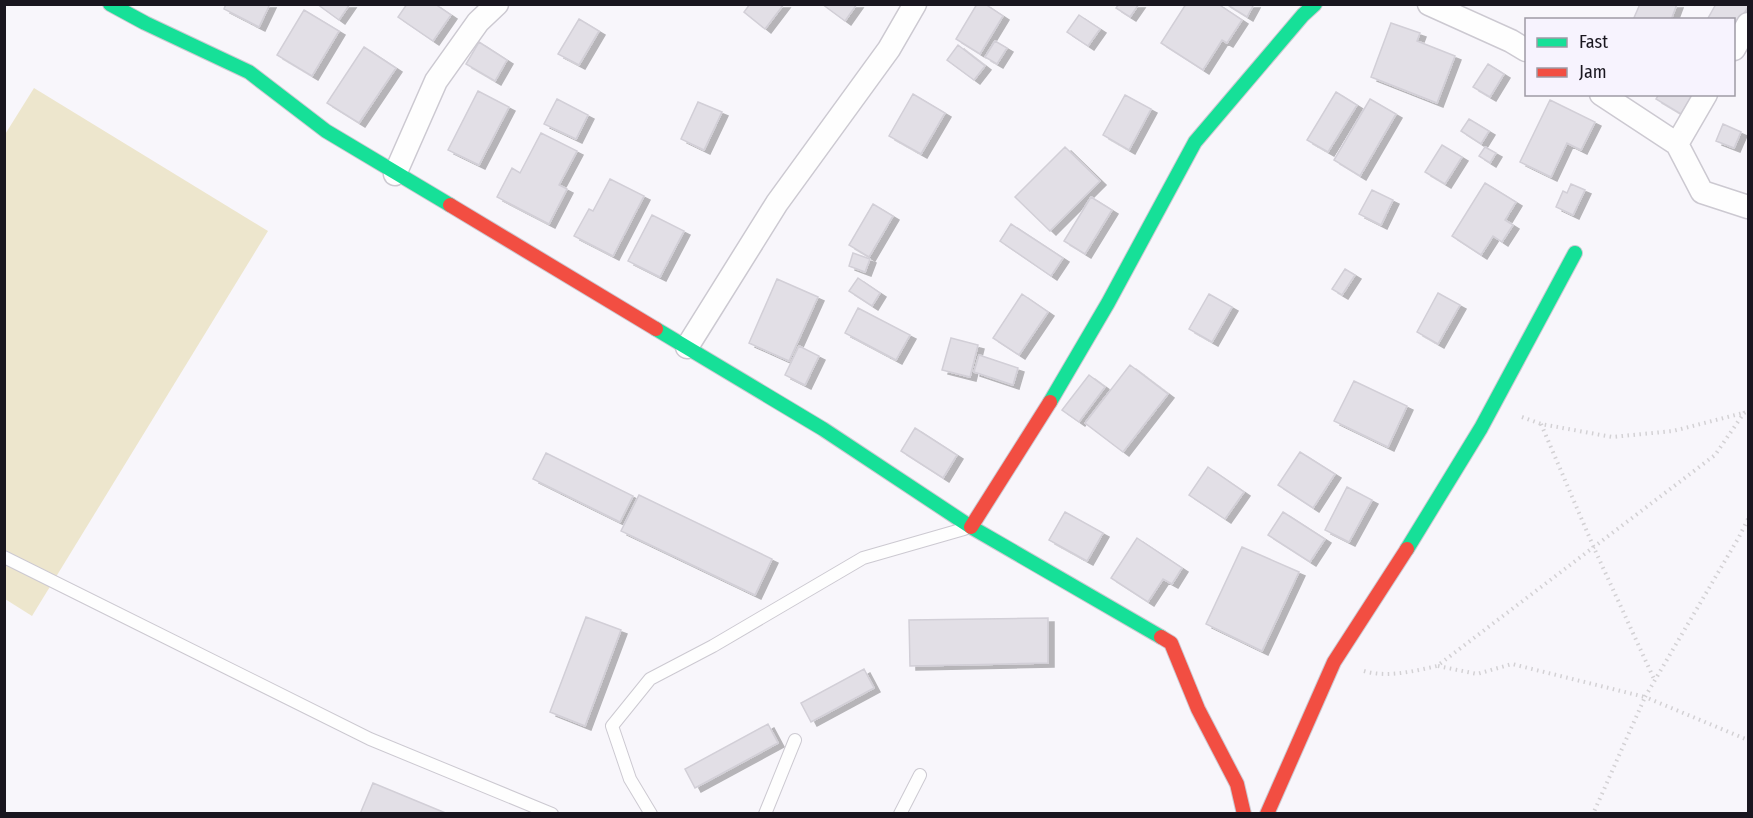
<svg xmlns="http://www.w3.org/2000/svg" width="1753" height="818" font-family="'Fira Sans Condensed',sans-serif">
  <defs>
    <filter id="shadow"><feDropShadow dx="6" dy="4" stdDeviation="0" flood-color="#0004"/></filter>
  </defs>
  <rect width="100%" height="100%" fill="#f8f6fb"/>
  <path fill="#ede6cd" d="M34 88 268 231 32 616 5 599 4 136Z"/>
  <path fill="#e2dfe6" stroke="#d2cfd7" stroke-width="1.5" filter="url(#shadow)" d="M226 4H270L259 27 224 9Z
    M317 4H350L339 20Z
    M407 4H435L451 15 433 41 398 17Z
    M750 4H784L765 29 744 12Z
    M822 4H857L845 21Z
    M977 4H985L1003 16 980 54 956 39Z
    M1119 4H1139L1130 17 1116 8Z
    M1186 4H1218L1242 20 1227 43 1222 40 1203 70 1161 43Z
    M1226 4H1254L1247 17Z
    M1640 4H1677L1671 20H1633Z
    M1716 4H1748V7L1734 30V20H1707Z
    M304 10 339 31 312 76 277 55Z
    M1079 15 1100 29 1088 46 1067 32Z
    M579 19 599 31 579 65 558 54Z
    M1391 23 1420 33 1417 41 1455 56 1437 103 1371 77Z
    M995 41 1007 48 997 64 985 57Z
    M479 42 507 60 495 81 466 64Z
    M958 45 985 66 974 80 947 60Z
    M364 47 396 68 359 123 327 103Z
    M1488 64 1504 74 1490 97 1473 87Z
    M478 91 509 107 479 165 448 150Z
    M1336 92 1357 105 1328 152 1307 140Z
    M913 94 945 113 921 154 889 136Z
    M1659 94H1693L1681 114 1656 99Z
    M1125 95 1151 109 1129 150 1103 135Z
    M557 99 588 115 576 139 544 124Z
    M1370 99 1396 114 1360 176 1334 160Z
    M1550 100 1595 122 1581 150 1567 143 1551 177 1520 162Z
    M698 102 722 112 704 150 681 139Z
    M1469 119 1489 131 1481 144 1461 131Z
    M1723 124 1741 132 1734 148 1716 141Z
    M541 133 577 151 559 185 567 189 549 224 497 197 512 168 520 173Z
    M1442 145 1462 157 1445 184 1425 172Z
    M1065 147 1100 181 1050 231 1015 197Z
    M1485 147 1496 153 1490 163 1479 156Z
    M610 179 644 196 613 256 574 236 589 209 593 211Z
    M1485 183 1516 202 1505 220 1513 225 1502 242 1493 236 1481 255 1452 236Z
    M1571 184 1585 190 1573 215 1556 207 1563 191 1567 193Z
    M1372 190 1393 200 1381 225 1359 214Z
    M1091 197 1112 210 1085 254 1064 241Z
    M873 204 893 216 869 257 849 245Z
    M652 215 684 231 660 277 628 261Z
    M1011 224 1063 258 1051 276 1000 241Z
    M853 253 870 259 865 272 849 266Z
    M1345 269 1355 275 1342 295 1332 289Z
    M858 278 880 293 872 306 849 291Z
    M777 279 818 297 789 361 749 343Z
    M1438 293 1460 305 1438 344 1417 332Z
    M1022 294 1048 312 1019 355 993 338Z
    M1209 294 1232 307 1212 342 1189 329Z
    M858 308 910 335 896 360 845 333Z
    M951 338 978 345 970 377 942 370Z
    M799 346 819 356 805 385 785 375Z
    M979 355 1018 368 1013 385 974 372Z
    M1130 365 1168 394 1123 452 1085 423Z
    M1089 375 1105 387 1079 422 1062 410Z
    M1354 381 1407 406 1388 447 1334 421Z
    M915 428 957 455 943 478 901 451Z
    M1300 452 1335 474 1313 508 1278 485Z
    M546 453 633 496 620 522 533 479Z
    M1208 467 1244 492 1225 519 1189 495Z
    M1347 487 1372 500 1349 542 1325 530Z
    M639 495 772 559 755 595 621 531Z
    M1065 512 1103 533 1087 561 1049 540Z
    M1283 512 1325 539 1310 562 1268 535Z
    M1137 538 1182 568 1172 584 1163 579 1148 602 1111 578Z
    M1242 547 1299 572 1262 651 1206 624Z
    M586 617 621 630 585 726 550 712Z
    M1048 618V663L910 666 909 620Z
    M864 669 874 688 811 722 801 703Z
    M768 724 778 743 695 788 685 769Z
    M373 783 448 814H360Z"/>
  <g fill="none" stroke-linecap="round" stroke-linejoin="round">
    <g stroke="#ccc9d1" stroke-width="14">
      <path id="lane" d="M4 557 370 739 552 814
        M651 814 630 779 612 726 650 679 713 646 863 558 964 529
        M765 814 795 740
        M900 814 920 775"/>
    </g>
    <g stroke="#ccc9d1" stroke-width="25">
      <path id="street" d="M1429 4 1511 41 1526 50
        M1734 49 1748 24
        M1601 94 1677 144
        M1706 94 1677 144 1702 192 1748 207
        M395 174 436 81 478 22 497 4
        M687 347 777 203 889 49 915 4"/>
    </g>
    <g stroke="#ccc9d1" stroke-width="16">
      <path id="fast" d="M110 4 145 23 249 72 326 131 450 205
        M656 329 823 429 971 527 1161 637
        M1050 402 1108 303 1195 142 1303 15 1315 4
        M1407 549 1481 428 1575 253"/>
    </g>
    <g stroke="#ccc9d1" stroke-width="16">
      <path id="jam" d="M450 205 656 329
        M971 527 1050 402
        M1161 637 1171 643 1198 709 1237 784 1244 814
        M1267 814 1334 662 1407 549"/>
    </g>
    <path stroke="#d3d1d4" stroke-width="4" stroke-dasharray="1.5 4.5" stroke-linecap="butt" d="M1522 417 1541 424 1612 437 1673 431 1743 413
      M1541 424 1594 548 1654 679
      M1748 519 1739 537 1645 697 1748 740
      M1438 666 1477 674 1512 664 1645 697 1593 814
      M1364 671C1388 678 1414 671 1437 666L1715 455 1744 413 1748 411"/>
    <use href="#lane" stroke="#fefefe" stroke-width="12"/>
    <use href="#street" stroke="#fefefe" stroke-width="22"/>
    <use href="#fast" stroke="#16e098" stroke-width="14"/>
    <use href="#jam" stroke="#f24e42" stroke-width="14"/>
  </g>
  <rect width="1753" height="818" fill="none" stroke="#19161f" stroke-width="12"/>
  <rect x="1525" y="18" width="210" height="78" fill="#f7f3fe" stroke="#9e9ba5" stroke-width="1.5"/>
  <rect x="1537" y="38" width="30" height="9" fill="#16e098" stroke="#9e9ba5" stroke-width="1.5"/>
  <text x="1579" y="48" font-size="18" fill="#19161f">Fast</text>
  <rect x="1537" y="68" width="30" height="9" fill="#f24e42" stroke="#9e9ba5" stroke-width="1.5"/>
  <text x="1579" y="78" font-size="18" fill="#19161f">Jam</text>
</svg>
